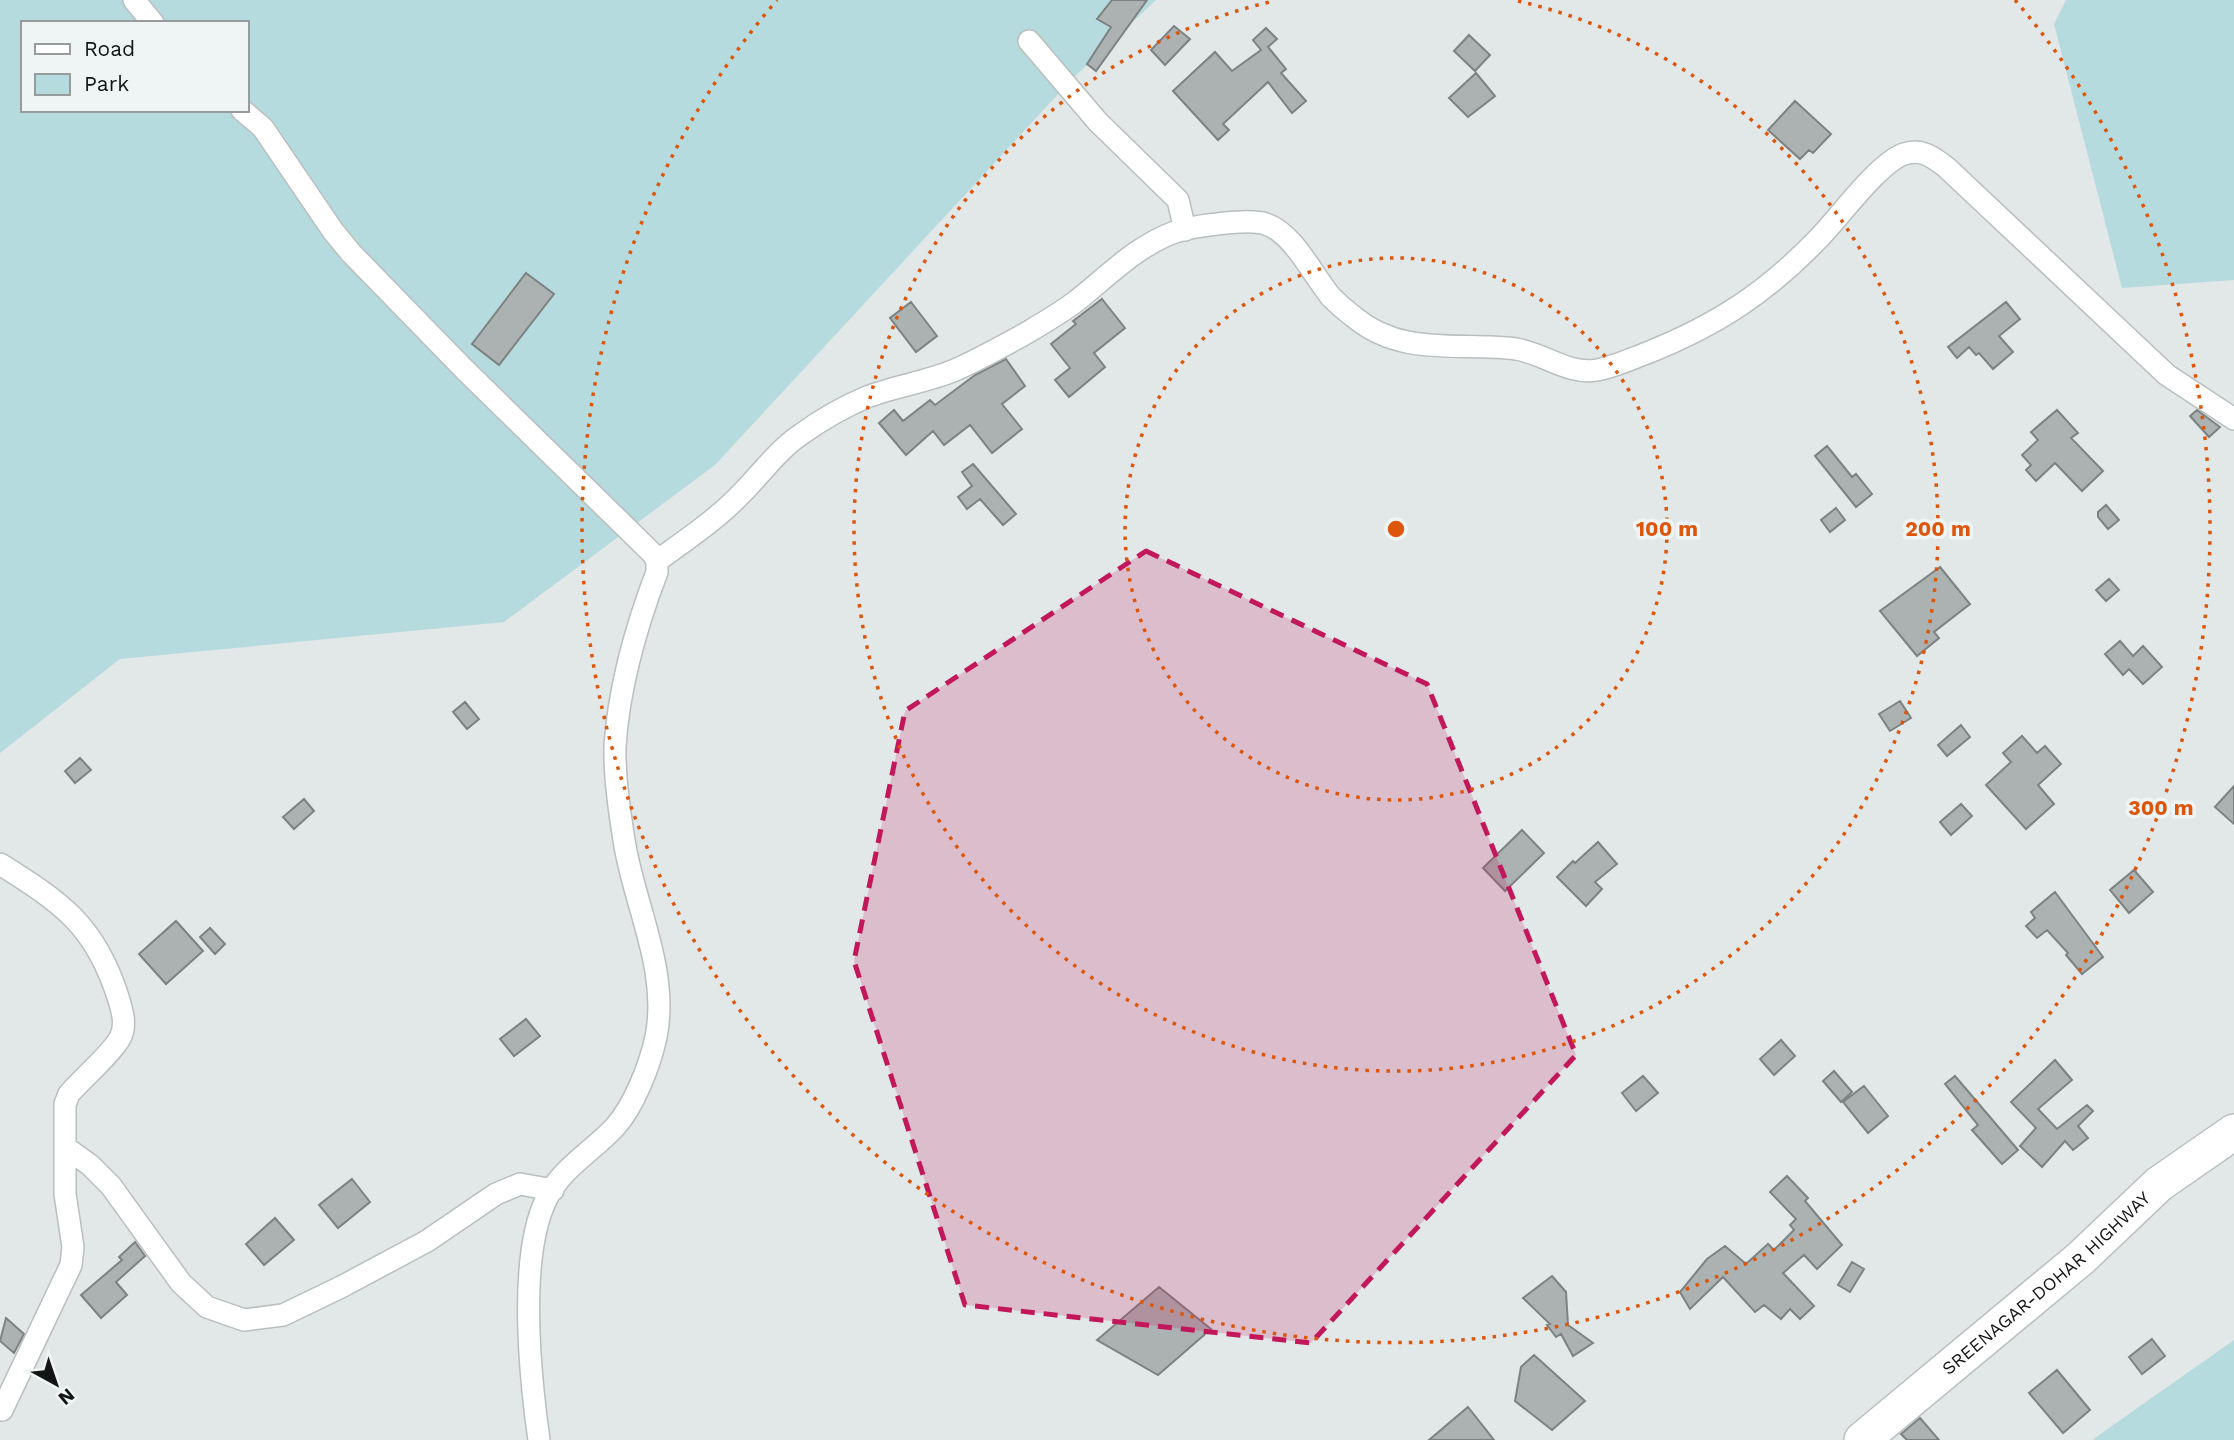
<svg xmlns="http://www.w3.org/2000/svg" width="2234" height="1440" font-family="'Work Sans',sans-serif">
  <rect width="100%" height="100%" fill="#e2e7e8"/>
  <path fill="#b6dbde" fill-rule="evenodd" d="M0 0H1156L1072 79 715 465 504 622 120 659 0 753ZM23 23H247V110H23Z
    M2066 0H2234V280L2122 288 2054 24Z
    M2234 1340V1440H2093L2099 1435Z"/>
  <path fill="#acb1b1" stroke="#7d8282" stroke-width="2" d="M1112 0H1147L1096 71 1087 64 1111 27 1097 19Z
    M1174 26 1190 39 1165 65 1151 50Z
    M1266 28 1277 39 1268 47 1286 69 1281 73 1306 101 1292 113 1268 82 1223 124 1229 130 1218 140 1173 91 1215 52 1232 71 1261 50 1253 40Z
    M1469 35 1490 55 1475 71 1454 51Z
    M1476 73 1495 96 1468 117 1449 98Z
    M1795 101 1831 134 1813 153 1809 150 1800 159 1768 130Z
    M526 273 554 294 499 365 472 344Z
    M1102 299 1125 328 1094 353 1105 367 1069 397 1055 380 1070 368 1051 344 1076 324 1073 321Z
    M911 302 937 336 916 352 890 318Z
    M2006 302 2020 319 1999 336 2013 352 1993 369 1979 353 1976 355 1969 347 1957 358 1948 347Z
    M1006 359 1025 386 1002 404 1022 429 992 453 970 425 944 445 933 431 906 455 879 423 894 410 903 421 930 400 935 405 975 375Z
    M2057 410 2078 433 2071 438 2103 471 2082 491 2055 463 2036 481 2026 470 2031 465 2022 455 2038 440 2031 432Z
    M2197 410 2220 427 2209 437 2190 416Z
    M1827 446 1852 477 1856 474 1872 494 1856 507 1815 456Z
    M973 464 1016 514 1003 525 980 499 967 509 958 497 972 486 962 472Z
    M2106 505 2119 520 2108 529 2098 517V512Z
    M1836 508 1845 520 1830 532 1821 520Z
    M1940 567 1970 604 1934 632 1939 638 1917 656 1880 611Z
    M2109 579 2119 590 2106 601 2096 590Z
    M2120 641 2133 656 2143 646 2162 667 2143 684 2129 669 2123 675 2105 654Z
    M1900 701 1911 718 1890 731 1879 714Z
    M465 702 479 719 467 729 453 712Z
    M1961 725 1970 737 1947 756 1938 745Z
    M2022 736 2037 753 2045 746 2061 764 2038 785 2054 804 2026 829 1986 785 2011 762 2003 753Z
    M80 758 91 770 75 783 65 771Z
    M2234 786V824L2215 807Z
    M304 799 314 811 294 829 283 817Z
    M1961 804 1972 816 1951 835 1940 822Z
    M1522 830 1544 853 1505 891 1483 868Z
    M1598 842 1617 864 1595 882 1602 889 1586 906 1557 877 1573 861 1575 863Z
    M2134 870 2153 892 2129 913 2110 890Z
    M2055 892 2103 957 2082 974 2066 955 2068 953 2047 930 2037 938 2026 926 2035 918 2031 912Z
    M176 921 203 951 166 984 139 954Z
    M210 928 225 944 215 954 200 937Z
    M526 1019 540 1036 514 1056 500 1039Z
    M1781 1040 1795 1056 1774 1075 1760 1059Z
    M2055 1060 2072 1080 2038 1109 2057 1129 2087 1105 2093 1111 2078 1126 2088 1138 2073 1150 2065 1141 2042 1167 2020 1146 2036 1128 2011 1102Z
    M1834 1071 1852 1092 1841 1102 1823 1081Z
    M1643 1076 1658 1093 1636 1111 1622 1093Z
    M1955 1076 2018 1150 2002 1164 1972 1130 1978 1125 1945 1084Z
    M1864 1086 1888 1116 1868 1133 1843 1102Z
    M1787 1176 1808 1198 1805 1201 1842 1245 1817 1269 1804 1255 1783 1273 1814 1306 1800 1319 1790 1309 1781 1319 1764 1305 1755 1312 1723 1277 1690 1309 1680 1292 1707 1259 1725 1246 1746 1264 1768 1244 1774 1250 1794 1230 1790 1225 1796 1219 1770 1192Z
    M352 1179 370 1202 338 1228 319 1205Z
    M275 1218 294 1240 264 1265 246 1244Z
    M135 1242 145 1256 116 1282 127 1295 101 1318 81 1295 122 1260 119 1257Z
    M1852 1262 1864 1269 1850 1292 1838 1285Z
    M1552 1276 1566 1292 1568 1325 1593 1343 1573 1356 1561 1334 1556 1337 1547 1325 1550 1324 1523 1298Z
    M1159 1287 1211 1329 1158 1375 1097 1340Z
    M6 1318 24 1334 14 1353 0 1341Z
    M2152 1339 2165 1356 2142 1374 2129 1357Z
    M1534 1355 1585 1401 1552 1430 1515 1401 1521 1367Z
    M2057 1370 2090 1410 2063 1433 2029 1393Z
    M1468 1407 1494 1440H1429Z
    M1920 1418 1939 1440H1907L1901 1434Z"/>
  <g fill="none" stroke-linecap="round" stroke-linejoin="round">
    <g stroke="#b9bebf" stroke-width="24">
      <path id="street" d="M134 0 153 23
        M1029 41 1098 122 1178 200 1185 230
        M242 110 263 128 333 231 351 253 464 369 653 554 657 561V572C636 627 619 686 615 746 614 776 620 816 625 846 636 909 669 972 656 1037 650 1065 634 1106 615 1127 593 1151 560 1169 546 1200 518 1258 530 1376 539 1440
        M657 561C686 540 716 520 741 494 761 474 777 451 800 435 821 420 843 407 867 397 895 386 927 382 955 370 978 360 1001 347 1023 335 1040 325 1059 314 1075 302 1107 277 1136 246 1175 232 1193 226 1249 218 1266 224 1293 233 1313 275 1331 297 1338 304 1346 311 1354 317 1402 357 1459 342 1516 349 1543 353 1568 375 1597 370 1614 367 1631 359 1647 353 1717 325 1766 293 1818 239 1839 218 1878 163 1904 154 1921 148 1933 157 1946 167L2167 375 2234 419
        M0 864C62 903 95 925 118 997 122 1010 127 1025 120 1038 113 1052 81 1080 69 1094L65 1104V1194L73 1247 71 1265 2 1410
        M65 1147 90 1165 111 1186 181 1283 207 1307 244 1320 283 1315 343 1286 427 1241 496 1194 520 1184 553 1190"/>
    </g>
    <g stroke="#b9bebf" stroke-width="38">
      <g id="primary">
        <path id="s1" d="M1862 1440 2081 1258 2159 1184 2234 1132"/>
      </g>
    </g>
    <use href="#street" stroke="#fff" stroke-width="21"/>
    <use href="#primary" stroke="#fff" stroke-width="35"/>
  </g>
  <path fill="#c2185b" fill-opacity="0.2" stroke="#c2185b" stroke-width="5" stroke-dasharray="14 9" stroke-linejoin="round" d="M1146 551 1427 684 1576 1055 1311 1343 965 1305 854 961 905 711Z"/>
  <g fill="none" stroke="#dd560c" stroke-width="3.5" stroke-dasharray="3.5 7">
    <circle cx="1396" cy="529" r="271"/>
    <path d="M1518 1A542 542 0 1 1 1274 1"/>
    <path d="M2015 0A814 814 0 1 1 777 0"/>
  </g>
  <g text-anchor="middle" stroke-width="7" stroke-linejoin="round" paint-order="stroke">
    <g font-size="18" fill="#131414" stroke="#eff5f5">
      <text dy="6" stroke="none"><textPath href="#s1" startOffset="242">SREENAGAR-DOHAR HIGHWAY</textPath></text>
    </g>
  </g>
  <circle cx="1396" cy="529" r="10" fill="#dd560c" stroke="#eff5f5" stroke-width="3.5"/>
  <g font-size="21" text-anchor="middle" font-weight="bold" fill="#dd560c" stroke="#eff5f5" stroke-width="7" stroke-linejoin="round" paint-order="stroke">
    <text x="1667" y="536">100 m</text>
    <text x="1938" y="536">200 m</text>
    <text x="2161" y="815">300 m</text>
  </g>
  <rect x="21" y="21" width="228" height="91" fill="#eff5f5" stroke="#979b9b" stroke-width="2"/>
  <rect x="35" y="44" width="35" height="10" fill="#ffffff" stroke="#979b9b" stroke-width="2"/>
  <text x="84" y="56" font-size="21" fill="#131414">Road</text>
  <rect x="35" y="74" width="35" height="21" fill="#b6dbde" stroke="#979b9b" stroke-width="2"/>
  <text x="84" y="91" font-size="21" fill="#131414">Park</text>
  <g transform="translate(56 1384) rotate(140)" stroke="#eff5f5" stroke-width="5" paint-order="stroke">
  <path d="M0-5L12 26L0 18L-12 26Z" fill="#131414"/>
  <text y="-10" font-size="19" font-weight="bold" text-anchor="middle" fill="#131414">N</text>
  </g>
</svg>
